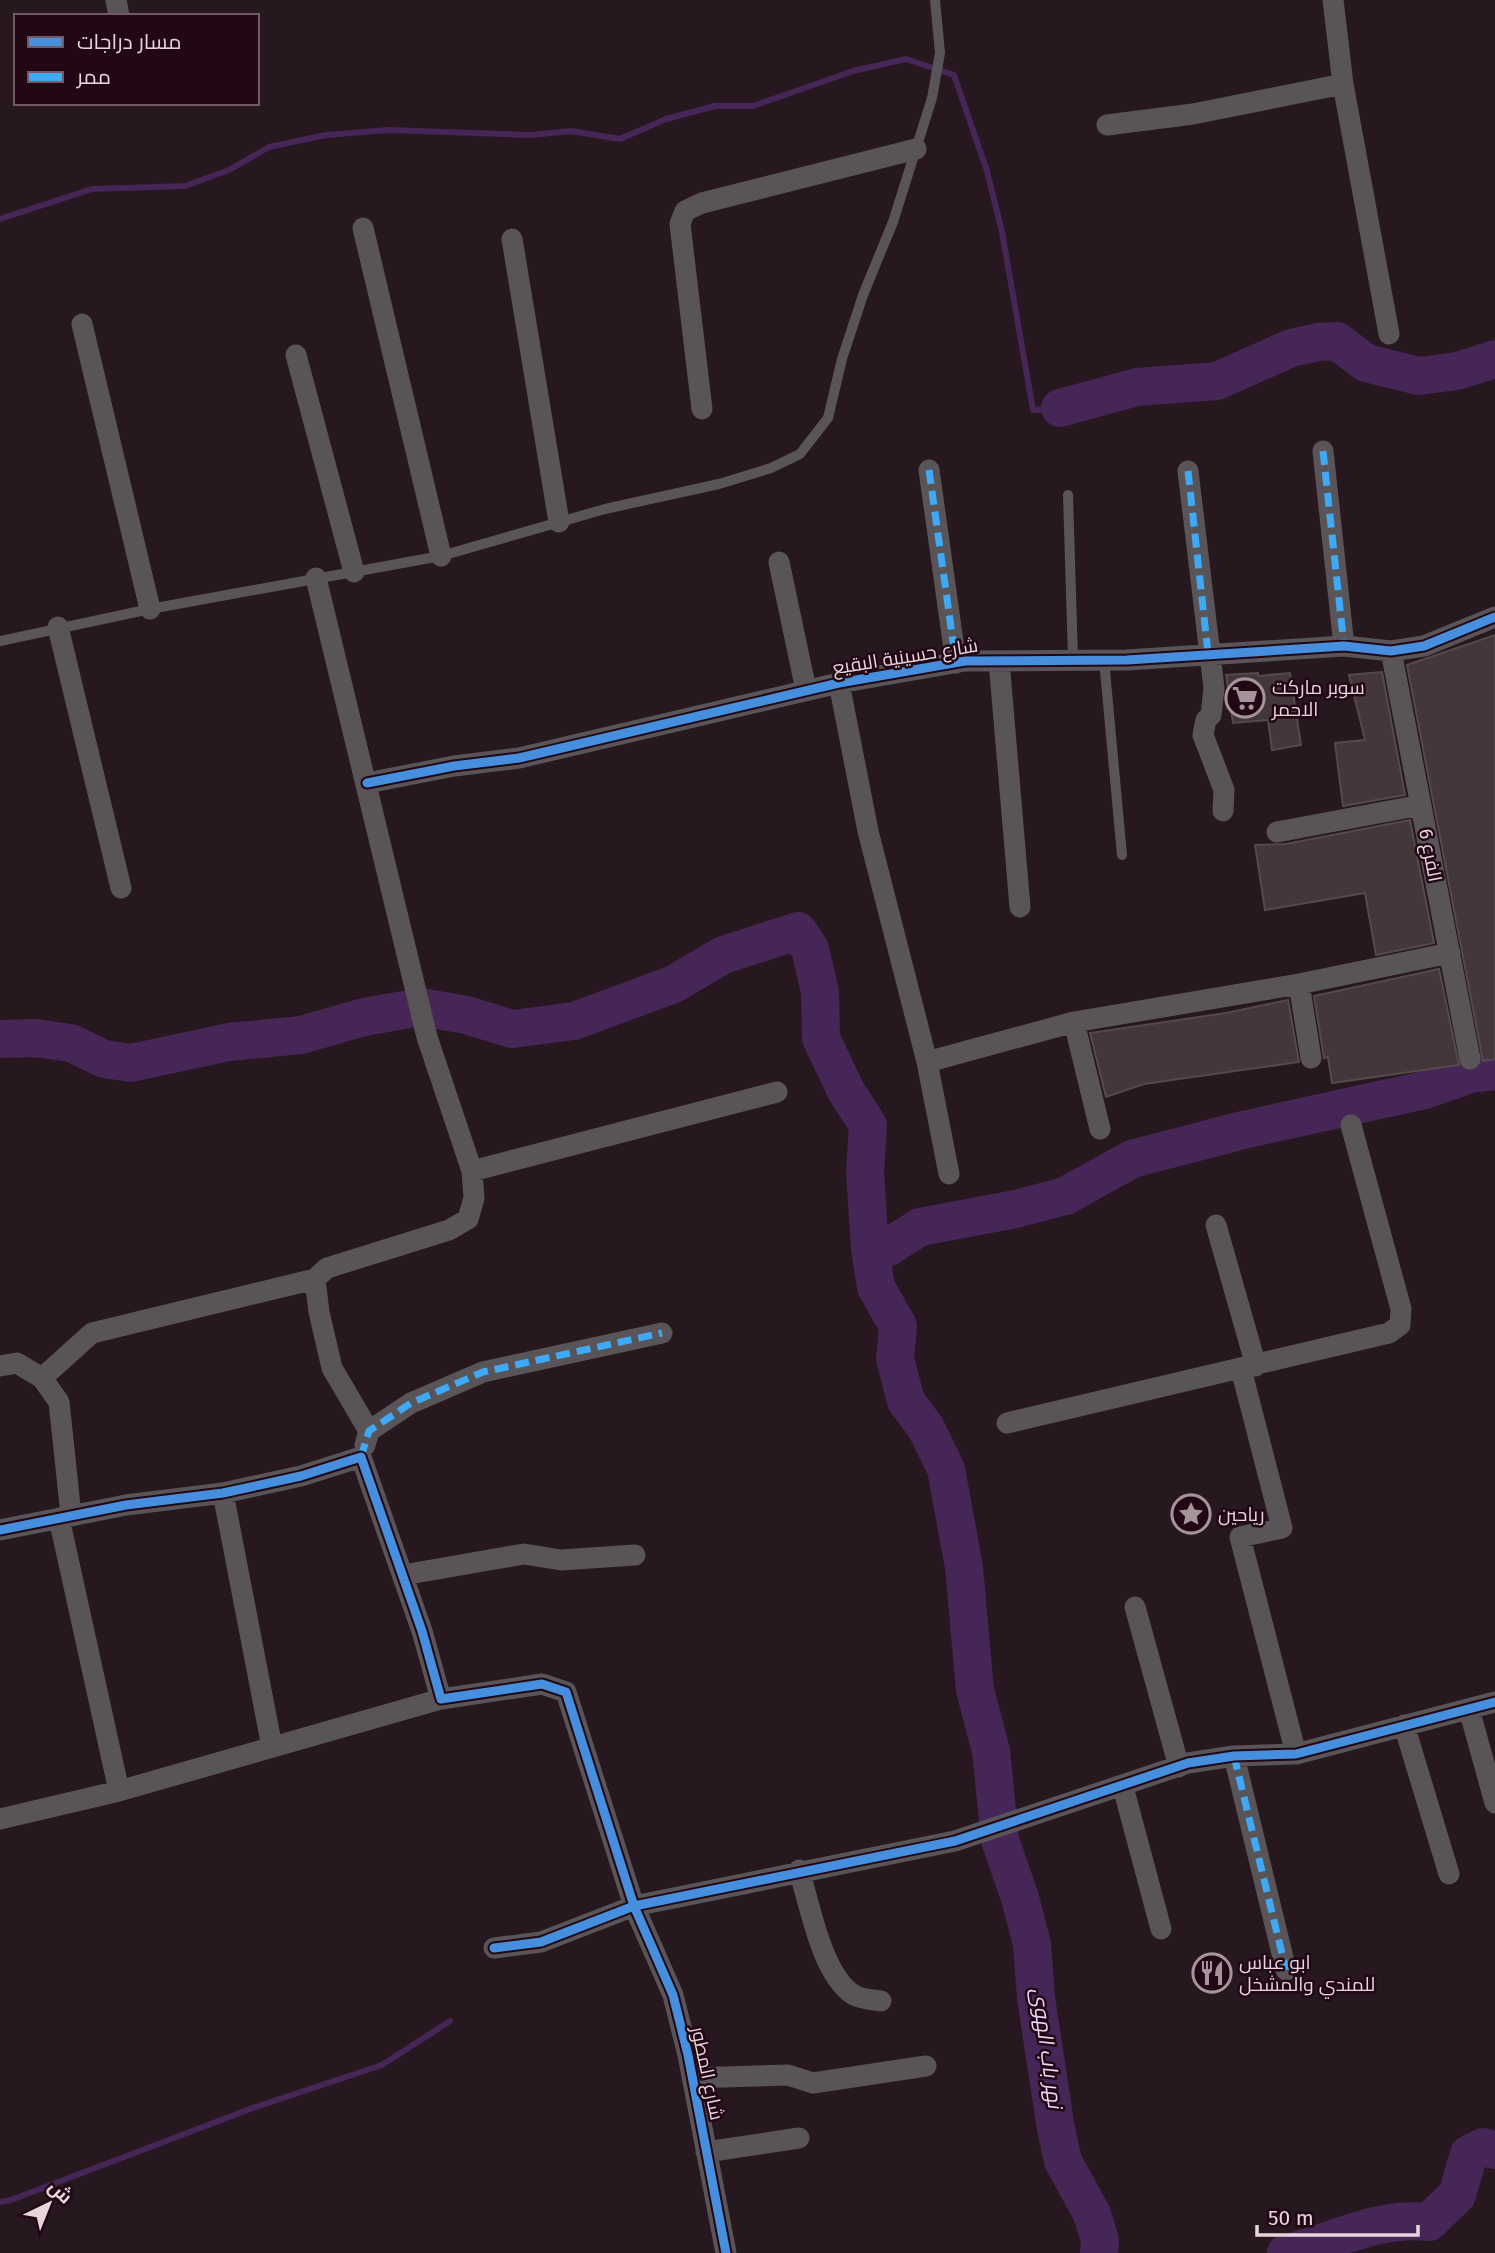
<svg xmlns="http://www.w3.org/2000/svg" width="1495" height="2253" font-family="'Fira Sans',Cairo,sans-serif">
  <rect width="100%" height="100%" fill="#26181e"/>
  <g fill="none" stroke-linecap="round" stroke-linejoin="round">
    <path stroke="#452656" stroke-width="6" d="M0 219 92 189 185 186 229 170 269 147 326 135 388 130 531 135 571 131 620 139 666 119 715 106H753L853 71 906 59 954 75 987 171 1002 232 1033 410 1060 408
      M0 2202 11 2200 250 2109 382 2065 450 2021"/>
    <path stroke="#452656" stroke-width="38" d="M1060 408 1137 387 1217 381 1291 348 1318 342 1337 341 1366 363 1419 376 1457 371 1495 359
      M0 1039 35 1038 71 1043 104 1059 131 1063 229 1042 301 1035 364 1017 421 1007 466 1015 512 1029 574 1021 674 984 723 955 798 931 810 949 820 992 821 1038 846 1091 868 1125 865 1172 870 1249 887 1248 920 1227 1016 1209 1065 1196 1132 1159 1243 1130 1425 1090 1470 1074 1495 1071
      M870 1249 876 1287 898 1326 895 1359 906 1401 926 1428 946 1469 964 1567 975 1690 991 1751 1000 1840 1020 1898 1032 1944 1036 1998 1056 2129 1063 2161 1092 2214 1100 2240 1099 2253
      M1286 2253C1334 2242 1378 2216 1429 2222L1457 2195 1469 2154 1483 2147 1495 2150"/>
  </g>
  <path fill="#44373a" stroke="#56494c" stroke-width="2" d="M1495 635V1059L1483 1061 1407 665Z
    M1382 672 1405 795 1343 806 1335 743 1365 740 1349 675Z
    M1258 673V676L1290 673 1301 745 1272 750 1268 720 1233 723 1226 675Z
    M1410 820 1434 943 1376 955 1365 893 1265 910 1255 845 1286 844Z
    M1439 969 1459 1065 1332 1083 1328 1057 1324 1058 1314 996Z
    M1288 1000 1299 1062 1144 1084 1106 1097 1090 1033 1226 1013Z"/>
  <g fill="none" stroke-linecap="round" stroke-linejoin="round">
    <path stroke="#595457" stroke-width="10" d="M1068 495 1073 659
      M0 641 150 609 441 556 605 509 719 484 771 468 800 454 828 418 842 359 863 295 893 222 932 98 940 53 935 0
      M1104 660 1122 855"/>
    <path stroke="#595457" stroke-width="21" d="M116 0 119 16
      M1333 0 1343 84 1389 334
      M1107 125 1193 114 1343 84
      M363 228 441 556
      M512 239 559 522
      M82 324 150 609
      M296 355 354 572
      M702 409 680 224 685 211 702 203 916 149
      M1323 451 1344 646
      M929 470 956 663
      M1188 471 1214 688 1211 715 1206 720 1203 735 1224 790 1223 811
      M779 562 806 690
      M316 578 427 1037 472 1171 474 1198 468 1219 449 1230 327 1268 315 1279 319 1312 332 1368 369 1431
      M58 627 121 888
      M1391 651 1470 1059
      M999 661 1020 907
      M839 683 868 831 927 1062
      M367 783 454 766 519 758 839 683 965 661 1127 660 1344 646 1391 651 1424 646 1495 617
      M1277 832 1421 805
      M1299 984 1311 1058
      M1074 1022 1100 1129
      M472 1171 777 1092
      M949 1174 927 1062 1074 1022 1299 984 1450 953
      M1216 1225 1256 1366
      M0 1366 17 1363 42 1378 59 1402 71 1515
      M1241 1369 1282 1528 1240 1537 1296 1754
      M42 1378 92 1333 315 1279
      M1007 1423 1389 1333 1400 1325 1401 1309 1351 1125
      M365 1445 369 1431 411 1403 483 1372 662 1333
      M223 1493 272 1747
      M59 1518 119 1791
      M0 1530 126 1505 223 1493 301 1476 361 1457 422 1631 441 1699 542 1684 566 1692 634 1906 673 1995 688 2055 726 2253
      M403 1575 524 1554 561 1560 635 1555
      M1135 1607 1179 1767
      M1469 1709 1495 1803
      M1404 1725 1449 1874
      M1234 1756 1286 1970
      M1123 1787 1161 1929
      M0 1819 119 1791 441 1699
      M799 1870C810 1905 822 1976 854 1995 861 1999 873 2000 881 2001
      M494 1948 541 1942 634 1906 955 1841 1188 1763 1234 1756 1296 1754 1495 1702
      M692 2078 788 2075 813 2083 926 2066
      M706 2152 799 2138"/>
    <path stroke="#3fa9f5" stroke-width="7" stroke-dasharray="14 7" stroke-linecap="butt" d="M1323 451 1344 646
      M929 470 956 663
      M1188 471 1208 653
      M361 1457 369 1431 411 1403 483 1372 662 1333
      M1234 1756 1286 1970"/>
    <g stroke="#220814" stroke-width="13">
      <path id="cycleway" d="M367 783 454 766 519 758 839 683 965 661 1127 660 1344 646 1391 651 1424 646 1495 617
        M0 1530 126 1505 223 1493 301 1476 361 1457 422 1631 441 1699 542 1684 566 1692 634 1906 673 1995 688 2055 726 2253
        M494 1948 541 1942 634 1906 955 1841 1188 1763 1234 1756 1296 1754 1495 1702"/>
    </g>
    <use href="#cycleway" stroke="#468fdf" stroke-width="9"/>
  </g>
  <defs>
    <g id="supermarket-ring" transform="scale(2.0125)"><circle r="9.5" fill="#220814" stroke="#a5949a" stroke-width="1.5"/><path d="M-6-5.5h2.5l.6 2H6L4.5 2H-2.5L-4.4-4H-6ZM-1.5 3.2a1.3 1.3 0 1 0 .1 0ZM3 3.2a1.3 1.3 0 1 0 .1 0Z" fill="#a5949a"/></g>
    <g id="sight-ring" transform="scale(2.0125)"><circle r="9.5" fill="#220814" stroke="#a5949a" stroke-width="1.5"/><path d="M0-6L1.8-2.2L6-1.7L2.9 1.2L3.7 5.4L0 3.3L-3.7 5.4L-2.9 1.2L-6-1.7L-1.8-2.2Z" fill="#a5949a"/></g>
    <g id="restaurant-ring" transform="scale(2.0125)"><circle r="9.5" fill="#220814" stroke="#a5949a" stroke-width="1.5"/><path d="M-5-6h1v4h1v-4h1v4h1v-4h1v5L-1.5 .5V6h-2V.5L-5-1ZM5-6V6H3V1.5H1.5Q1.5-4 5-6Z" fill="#a5949a"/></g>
  </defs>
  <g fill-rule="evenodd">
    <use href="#supermarket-ring" x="1245" y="698"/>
    <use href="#sight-ring" x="1191" y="1514"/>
    <use href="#restaurant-ring" x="1212" y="1973"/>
  </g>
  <g text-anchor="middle" stroke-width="5" stroke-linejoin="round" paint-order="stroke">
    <g font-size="19" fill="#e9d6dd" stroke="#220814">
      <text transform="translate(905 656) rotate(-9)" y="7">شارع حسينية البقيع</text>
      <text transform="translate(1431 855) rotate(79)" y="7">الفرع 6</text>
      <text transform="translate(708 2073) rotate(78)" y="7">شارع المطور</text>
    </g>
    <g font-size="19" fill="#e9d6dd" stroke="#220814" text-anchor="start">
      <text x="1272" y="694">سوبر ماركت<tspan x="1272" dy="22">الاحمر</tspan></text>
      <text x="1218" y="1521">رياحين</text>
      <text x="1239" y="1969">ابو عباس<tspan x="1239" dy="22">للمندي والمشخل</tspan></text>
    </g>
    <g font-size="21" font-style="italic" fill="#ebd7f9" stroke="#220814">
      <text transform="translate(1047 2048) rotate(82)" y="7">نهر باب الهوى</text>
    </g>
  </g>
  <rect x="14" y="14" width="245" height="91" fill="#220814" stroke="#725a64" stroke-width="2"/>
  <rect x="28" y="37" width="35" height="10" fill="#468fdf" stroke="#725a64" stroke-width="2"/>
  <text x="77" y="49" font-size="21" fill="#e9d6dd">مسار دراجات</text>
  <rect x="28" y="72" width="35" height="10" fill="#3fa9f5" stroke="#725a64" stroke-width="2"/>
  <text x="77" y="84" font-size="21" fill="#e9d6dd">ممر</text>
  <g transform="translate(49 2204) rotate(43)" stroke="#220814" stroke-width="5" paint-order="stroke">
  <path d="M0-5L12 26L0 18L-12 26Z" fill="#e9d6dd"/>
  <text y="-10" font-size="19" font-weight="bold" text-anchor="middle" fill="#e9d6dd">ش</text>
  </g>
  <path d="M1257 2225v10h161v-10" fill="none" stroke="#e9d6dd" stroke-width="3.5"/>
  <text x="1268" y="2225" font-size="21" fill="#e9d6dd" stroke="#220814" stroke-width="5" paint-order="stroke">50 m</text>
</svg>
